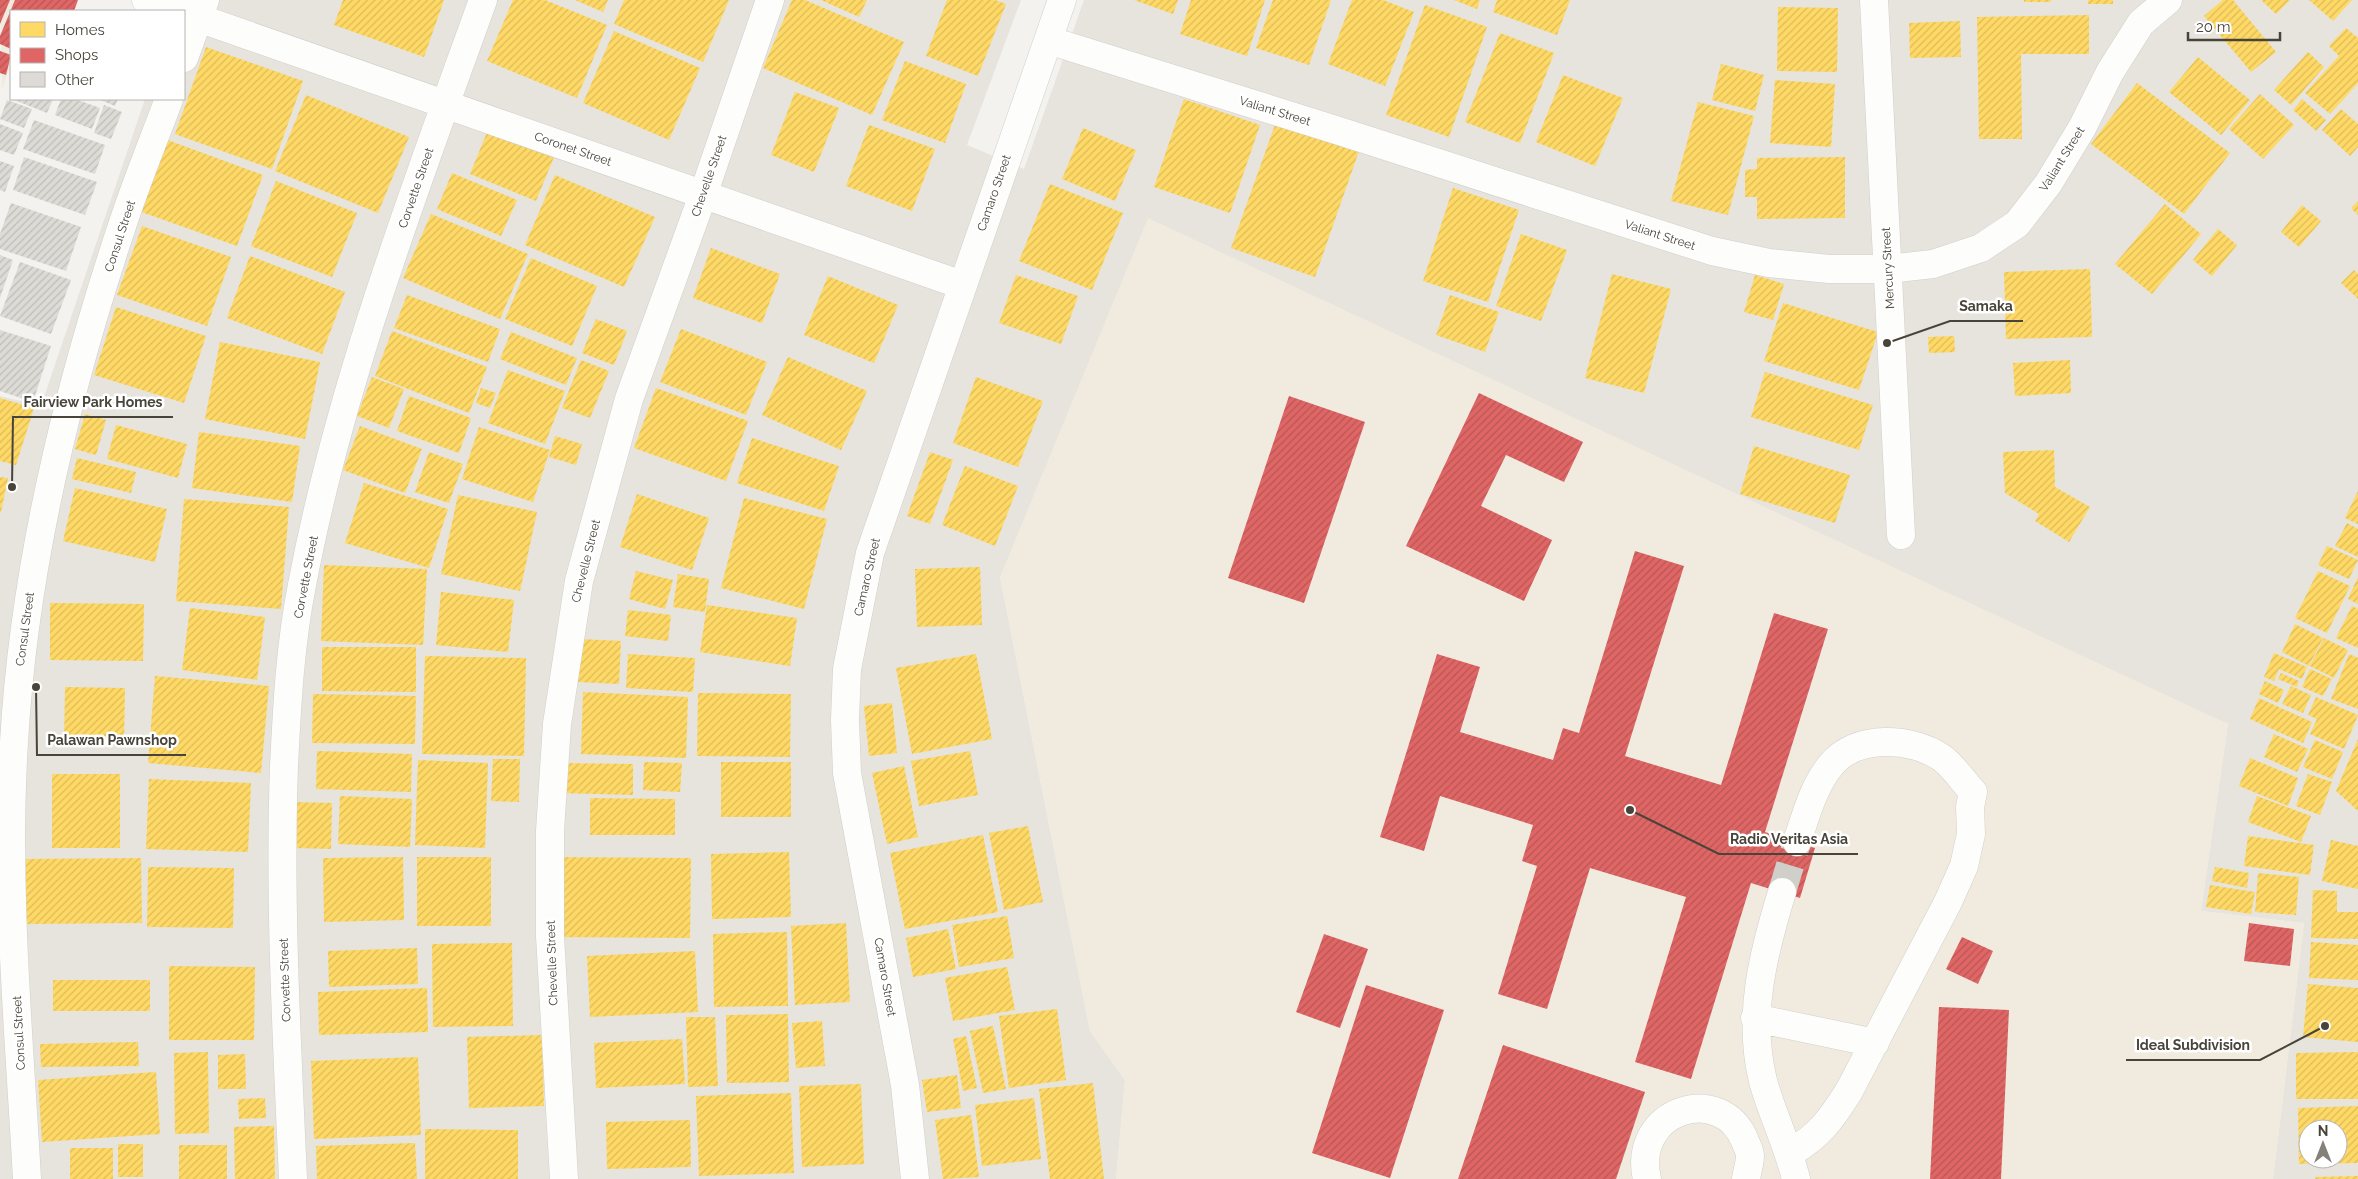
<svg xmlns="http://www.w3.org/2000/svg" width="2358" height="1179" font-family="Raleway,sans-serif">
  <defs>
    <pattern id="homes-hatch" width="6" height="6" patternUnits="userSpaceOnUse" patternTransform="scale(1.25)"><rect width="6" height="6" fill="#ffd966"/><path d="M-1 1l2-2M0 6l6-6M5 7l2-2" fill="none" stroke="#dcbb59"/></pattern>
    <pattern id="shops-hatch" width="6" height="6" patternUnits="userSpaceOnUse" patternTransform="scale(1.25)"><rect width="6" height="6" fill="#e06666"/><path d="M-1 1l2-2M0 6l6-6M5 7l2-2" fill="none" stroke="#b85655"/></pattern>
    <pattern id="building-hatch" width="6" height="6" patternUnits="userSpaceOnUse" patternTransform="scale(1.25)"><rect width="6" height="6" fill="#dcdbd6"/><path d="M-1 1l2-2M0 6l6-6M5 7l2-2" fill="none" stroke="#bebdb8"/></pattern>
  </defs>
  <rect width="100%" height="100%" fill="#f3f2ee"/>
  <path fill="#e6e4dc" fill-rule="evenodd" d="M178 0H1021L967 145 1024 169 1084 0H2358V1179H2273L2304 923 2201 911 2228 723 1000 577 1090 1031 1125 1080 1116 1179H0V396L41 406 145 99H184V11ZM2308 1129H2338V1159H2308Z"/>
  <path fill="#f1ebdf" d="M0 0H33L29 11H11V62L2 90Z
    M1148 218 2228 724 2201 911 2304 923 2273 1179H1116L1125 1080 1090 1031 1000 577Z"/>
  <path fill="url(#homes-hatch)" fill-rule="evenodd" d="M343 0H444L424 57 334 25Z
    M513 0H545L607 25 577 98 487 61Z
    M575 0H608L603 12Z
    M624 0H729L703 62 614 24Z
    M792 0H805L904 42 872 115 763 68Z
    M821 0H867L859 17Z
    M947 0H995L1006 4 978 76 926 56Z
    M1134 0H1178L1173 14Z
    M1191 0H1265L1247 56 1180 34Z
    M1273 0H1331L1309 65 1256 48Z
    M1352 0H1383L1414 12 1385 86 1328 64Z
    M1454 0H1480L1477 9Z
    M1497 0H1570L1557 35 1493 12Z
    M2024 0H2051V2H2024Z
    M2088 0H2113V4H2088Z
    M2223 0H2233L2276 52 2251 72 2204 16Z
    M2261 0H2290L2276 14Z
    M2309 0H2352L2333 21Z
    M1425 5 1487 27 1449 137 1386 115Z
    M1778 7 1838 8 1837 72 1777 71Z
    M2089 15V54H2021L2022 139H1979L1977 17Z
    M1960 21 1961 57 1910 58 1909 23Z
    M2346 28 2358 38V83L2330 114 2305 93 2339 56 2329 46Z
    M614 31 700 68 669 140 583 103Z
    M1500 33 1554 53 1520 143 1465 122Z
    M206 47 303 81 272 169 175 134Z
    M2308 52 2324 67 2291 105 2274 90Z
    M2198 57 2250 100 2221 135 2169 92Z
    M905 61 966 84 945 143 882 120Z
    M1721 64 1764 75 1755 111 1712 100Z
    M1563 75 1623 98 1595 166 1536 142Z
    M1775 80 1835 84 1831 147 1770 143Z
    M2137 83 2230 153 2184 214 2091 144Z
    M795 92 839 108 814 172 771 155Z
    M2260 94 2294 125 2263 159 2229 129Z
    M306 95 409 137 378 213 275 171Z
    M1184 99 1260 125 1230 213 1154 187Z
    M2302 99 2326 120 2316 131 2293 110Z
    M1698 102 1754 116 1728 215 1671 201Z
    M2341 109 2358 124V147L2350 156 2322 130Z
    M1276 122 1359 151 1315 277 1231 248Z
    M869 125 935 149 912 211 846 186Z
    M1083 128 1136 150 1115 201 1062 179Z
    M488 130 554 157 536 201 470 174Z
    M162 138 263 175 237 246 136 210Z
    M1845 157V218L1757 219V197H1745V170L1757 169V158Z
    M452 173 517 200 501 236 437 209Z
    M555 175 655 217 624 287 525 245Z
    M276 181 357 213 332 277 251 246Z
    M1050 184 1123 213 1092 290 1019 261Z
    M1453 188 1519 210 1488 302 1423 281Z
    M2358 201V215L2351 208Z
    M2165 204 2201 234 2152 294 2115 264Z
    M2302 205 2321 221 2299 247 2281 232Z
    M431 214 528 254 500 319 403 278Z
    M142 226 231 257 207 326 117 295Z
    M2218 229 2237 245 2212 276 2193 260Z
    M1521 234 1567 250 1541 321 1496 306Z
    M711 248 780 274 762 323 693 298Z
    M250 256 345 292 322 354 227 318Z
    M531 258 597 286 572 346 505 319Z
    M2090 269 2092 337 2006 339 2004 272Z
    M2354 270 2358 274V299L2341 283Z
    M1612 274 1671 289 1644 393 1585 378Z
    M1016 275 1078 296 1061 344 999 323Z
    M1755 275 1784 284 1773 320 1744 312Z
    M828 276 898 305 874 363 804 335Z
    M407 295 500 329 488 362 394 328Z
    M1450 295 1499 312 1485 352 1436 335Z
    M1783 303 1878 332 1859 390 1764 361Z
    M116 307 206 336 184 403 94 375Z
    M596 319 627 331 614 365 582 353Z
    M681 329 767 362 746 415 660 382Z
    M392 331 487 367 469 413 375 376Z
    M511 332 577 358 566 385 500 359Z
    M1954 336 1955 352 1929 353 1928 337Z
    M220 342 320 362 305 439 205 419Z
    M788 357 867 391 841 450 762 415Z
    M581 360 609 371 590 418 562 408Z
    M2070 360 2071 393 2015 396 2013 363Z
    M508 370 565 391 545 444 488 423Z
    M1765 372 1873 405 1859 450 1751 417Z
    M372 377 404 389 389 428 357 416Z
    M976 377 1043 401 1018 467 953 443Z
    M481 388 496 393 490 408 476 403Z
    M656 388 748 421 726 481 634 448Z
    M409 396 471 418 459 453 397 431Z
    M0 398 34 408 16 465 0 461Z
    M85 414 106 420 96 455 75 449Z
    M116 425 187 444 178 478 107 459Z
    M360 426 422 449 405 493 343 470Z
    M479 427 550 450 533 502 462 479Z
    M199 432 300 446 292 502 192 488Z
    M555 436 582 444 576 465 549 457Z
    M752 438 839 466 824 511 737 483Z
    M1754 446 1850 475 1835 523 1740 494Z
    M2054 450 2055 487 2090 507 2069 542 2035 521 2039 514 2005 493 2003 452Z
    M429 452 463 464 449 503 415 492Z
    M930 452 953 460 930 524 907 516Z
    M77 458 136 472 131 493 72 479Z
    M965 466 1018 486 995 546 942 525Z
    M0 477 8 478 1 512H0Z
    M364 483 448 509 429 568 345 543Z
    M75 488 167 509 155 562 63 541Z
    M2358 491V524L2345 518Z
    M637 494 709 518 692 570 620 547Z
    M458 495 537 512 520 591 441 574Z
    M744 498 827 519 804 609 721 588Z
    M184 499 289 507 281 609 176 601Z
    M2347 523 2358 529V557L2335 546Z
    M2327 546 2358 560 2349 579 2318 565Z
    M324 565 427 569 423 645 321 641Z
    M980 567 982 625 917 627 915 569Z
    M636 571 673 580 665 609 629 599Z
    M2318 571 2350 586 2327 633 2295 618Z
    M678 574 709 579 705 612 673 607Z
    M2358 577V604L2348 599Z
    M441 592 514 600 508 652 436 645Z
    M50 603 144 604 143 661 50 660Z
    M707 605 797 618 790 666 700 652Z
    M2352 606 2358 609V648L2336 638Z
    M190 608 265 617 257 680 182 670Z
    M628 610 671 615 668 641 625 636Z
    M2295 624 2323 638 2309 666 2282 652Z
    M2324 638 2348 650 2334 678 2310 666Z
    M580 639 621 641 619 684 578 682Z
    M322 647H416V692L322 691Z
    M2274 653 2307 667 2302 679 2279 669 2274 681 2264 677Z
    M628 654 695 658 693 692 626 688Z
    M976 654 992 739 912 754 896 668Z
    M2349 654 2358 658V709L2331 699Z
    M425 656 526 658 524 756 422 754Z
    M2310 669 2332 679 2323 696 2302 687Z
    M2281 673 2299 681 2297 687 2278 679Z
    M155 676 269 686 261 773 148 763Z
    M2265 681 2284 690 2278 703 2259 694Z
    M2291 686 2311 695 2303 713 2282 704Z
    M65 687 125 688 124 744 64 743Z
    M583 692 688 697 686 758 581 754Z
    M698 693 791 694 790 757 697 756Z
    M313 694 416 696 415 744 312 743Z
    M2316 697 2358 715 2344 749 2310 734 2317 719 2308 715Z
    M2259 698 2312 722 2303 743 2250 719Z
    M892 703 897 753 869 756 864 706Z
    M2274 734 2308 749 2297 772 2264 757Z
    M2358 739V811L2336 791Z
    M2315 740 2343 752 2332 779 2303 767Z
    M317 751 412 754 411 792 316 789Z
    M970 751 978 795 919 806 911 761Z
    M2250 758 2298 778 2288 806 2239 786Z
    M493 759H520L519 802 491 801Z
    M418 760 488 763 485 848 415 845Z
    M644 762 682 763 680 792 643 790Z
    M721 762H791V817H721Z
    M561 763 633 764V795L560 793Z
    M904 766 918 837 887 844 872 773Z
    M52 774H120V848H52Z
    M2308 774 2332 782 2320 815 2296 806Z
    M149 779 251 783 248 852 146 849Z
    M340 796 412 799 410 847 338 844Z
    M2257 796 2311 816 2301 842 2248 822Z
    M590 798 675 799V835H590Z
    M294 802 332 803 331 849 293 848Z
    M1028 826 1043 902 1004 910 989 833Z
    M983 835 998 912 905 929 890 853Z
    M2248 836 2314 845 2310 875 2244 866Z
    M2331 840 2358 846V889L2322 881Z
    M789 852 791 917 712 919 711 854Z
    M403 857 404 920 324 922 323 858Z
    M417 857H491V926H417Z
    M550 857 691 858 690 938 549 937Z
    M141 858 142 923 26 924V859Z
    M148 867 234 868 233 928 147 927Z
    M2215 867 2249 873 2247 888 2212 881Z
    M2258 873 2299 877 2296 915 2255 912Z
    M2210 885 2255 892 2251 914 2206 907Z
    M2313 890 2337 891V912H2358V939L2311 938Z
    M1007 916 1014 958 959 967 952 925Z
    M846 923 850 1002 795 1005 791 926Z
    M948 929 956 969 913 977 906 938Z
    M787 932 788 1006 714 1007 713 934Z
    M2311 942 2358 945V980L2309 978Z
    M512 943 513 1026 433 1027 432 944Z
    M417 948 418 984 329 987 328 951Z
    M695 951 698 1012 590 1017 587 956Z
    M169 966 255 967 254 1040H169Z
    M1007 967 1015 1010 953 1021 945 978Z
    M53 980H150V1011H53Z
    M2308 984 2358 988V1042L2303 1037Z
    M427 988 428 1032 319 1035 318 992Z
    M1057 1009 1066 1080 1009 1088 999 1016Z
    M788 1014 789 1082 727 1083 726 1015Z
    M686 1017H715L718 1086 688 1087Z
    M822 1021 825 1066 796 1068 792 1023Z
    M993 1026 1006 1089 983 1093 970 1031Z
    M542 1035 544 1106 469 1108 467 1037Z
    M966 1036 977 1088 963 1091 953 1039Z
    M682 1039 685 1084 596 1088 594 1043Z
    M138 1042 139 1066 41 1067 40 1044Z
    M208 1052 209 1133 175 1134 174 1053Z
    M2358 1052V1099H2296V1053Z
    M245 1054 246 1089H218V1055Z
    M418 1057 421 1135 314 1139 311 1061Z
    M156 1072 160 1134 42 1142 38 1080Z
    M957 1075 961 1108 927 1112 922 1080Z
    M1093 1083 1104 1179H1050L1039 1089Z
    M861 1084 864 1164 802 1167 799 1086Z
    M791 1093 794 1173 699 1176 696 1096Z
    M265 1098 266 1118 239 1119 238 1099Z
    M1034 1098 1041 1159 982 1166 975 1105Z
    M2358 1106V1163L2299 1164 2298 1108ZM2308 1129H2338V1159H2308Z
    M971 1115 979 1177 943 1179 935 1120Z
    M690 1120 691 1167 607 1169 606 1122Z
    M274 1126 275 1179H235L234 1127Z
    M425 1129 518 1130V1179H425Z
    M415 1143 417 1179H317L316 1146Z
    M118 1144H143V1177H118Z
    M179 1145H227V1179H179Z
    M70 1148H113V1179H70Z
    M2358 1176V1179H2315V1177Z"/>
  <path fill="url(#shops-hatch)" d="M0 0H10L0 24Z
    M15 0H78L74 11H11V49L0 44V36Z
    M0 51 11 55 6 75 0 73Z
    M1479 393 1583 442 1564 482 1506 455 1481 506 1552 540 1524 601 1406 546Z
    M1289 396 1365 422 1304 603 1228 578Z
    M1635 551 1684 566 1625 756 1721 785 1774 613 1828 629 1765 832 1815 848 1800 898 1751 883 1691 1079 1635 1062 1686 897 1590 868 1547 1009 1498 994 1537 866 1522 861 1533 825 1440 796 1424 851 1380 837 1437 654 1480 667 1460 732 1553 760 1563 728 1579 733Z
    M2249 923 2294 929 2290 966 2244 961Z
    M1324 934 1368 949 1340 1028 1296 1012Z
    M1962 937 1993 951 1978 984 1946 969Z
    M1366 985 1444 1010 1390 1178 1312 1153Z
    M1939 1007 2009 1010 2001 1179H1930Z
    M1503 1045 1645 1092 1616 1179H1458Z"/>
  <path fill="url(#building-hatch)" d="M12 99H53L47 113Z
    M61 99H75L100 108 92 129 55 115Z
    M98 99H118L115 106Z
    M7 100 32 109 24 128 0 119Z
    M104 105 122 112 111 139 94 133Z
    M34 120 105 145 95 174 23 149Z
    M0 124 23 133 14 155 0 150Z
    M24 157 97 182 85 215 13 190Z
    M0 161 14 166 5 192 0 190Z
    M11 203 81 227 66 271 0 249V234Z
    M0 255 13 260 0 298Z
    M20 262 71 280 51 334 0 316Z
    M0 330 51 346 33 402 0 391Z"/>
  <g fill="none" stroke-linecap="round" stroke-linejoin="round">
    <path stroke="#d1cfca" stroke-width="28" stroke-dasharray="28 14" stroke-linecap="butt" d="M1782 892 1797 842"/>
    <g stroke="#d1cfcb" stroke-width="29">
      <path id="minor" d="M146 0 178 11
        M1874 0 1901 535
        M184 13 962 285
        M1048 40 1336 130 1712 251 1769 263 1829 269H1888L1933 264 1981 248 2017 224 2048 184 2082 128 2110 72 2141 23 2168 0
        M184 58 205 0
        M1782 892C1763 954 1747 1016 1763 1081 1772 1114 1788 1145 1796 1179
        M1755 1018 1875 1043
        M1790 1153C1819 1136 1831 1120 1849 1091L1948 902 1964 866 1971 834 1970 807 1973 792C1963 781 1953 766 1942 758 1912 737 1856 734 1831 765 1813 787 1806 815 1797 842
        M27 1179C19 1034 5 888 14 742 24 568 66 394 121 229 135 185 153 142 169 99
        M293 1179C287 1042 279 904 284 766 287 706 290 645 302 585 340 384 414 192 483 0
        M564 1179 550 936V831L557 724 579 581 629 399 703 195 770 0
        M915 1179 905 1085 847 773 845 720 847 669 870 553 1062 0
        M1647 1179C1631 1109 1722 1082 1745 1141 1747 1146 1750 1151 1750 1156 1750 1163 1747 1172 1746 1179"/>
    </g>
    <use href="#minor" stroke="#fdfdfc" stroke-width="28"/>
  </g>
  <g text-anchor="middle" stroke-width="5" stroke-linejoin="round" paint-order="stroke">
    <g font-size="12" fill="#48443a" stroke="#fff">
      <text transform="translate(1275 111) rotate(17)" y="4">Valiant Street</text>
      <text transform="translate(573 149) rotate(19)" y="4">Coronet Street</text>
      <text transform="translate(2062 159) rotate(-58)" y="4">Valiant Street</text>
      <text transform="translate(709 176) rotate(-71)" y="4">Chevelle Street</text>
      <text transform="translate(416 188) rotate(-71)" y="4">Corvette Street</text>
      <text transform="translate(994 193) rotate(-71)" y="4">Camaro Street</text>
      <text transform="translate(1660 235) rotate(18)" y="4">Valiant Street</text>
      <text transform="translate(120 236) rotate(-72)" y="4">Consul Street</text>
      <text transform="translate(1888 268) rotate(-93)" y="4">Mercury Street</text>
      <text transform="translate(586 561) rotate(-76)" y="4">Chevelle Street</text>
      <text transform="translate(306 577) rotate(-79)" y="4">Corvette Street</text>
      <text transform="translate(867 577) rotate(-77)" y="4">Camaro Street</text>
      <text transform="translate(25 629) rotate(-82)" y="4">Consul Street</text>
      <text transform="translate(552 963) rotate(-92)" y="4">Chevelle Street</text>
      <text transform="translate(885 977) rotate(80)" y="4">Camaro Street</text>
      <text transform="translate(285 980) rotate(-92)" y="4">Corvette Street</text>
      <text transform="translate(19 1033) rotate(-93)" y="4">Consul Street</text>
    </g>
  </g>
  <path fill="none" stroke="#48443a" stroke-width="2" d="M1887 343L1950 321H2023M12 487L13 417H173M36 687L37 755H186M1630 810L1719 854H1858M2325 1026L2260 1060H2126"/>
  <g fill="#48443a" stroke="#fff" stroke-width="2">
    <circle cx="1887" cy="343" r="5"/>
    <circle cx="12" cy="487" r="5"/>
    <circle cx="36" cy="687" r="5"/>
    <circle cx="1630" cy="810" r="5"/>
    <circle cx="2325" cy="1026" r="5"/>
  </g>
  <g font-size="14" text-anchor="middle" font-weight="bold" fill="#48443a" stroke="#fff" stroke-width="5" stroke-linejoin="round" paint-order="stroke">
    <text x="1986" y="311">Samaka</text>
    <text x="93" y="407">Fairview Park Homes</text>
    <text x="112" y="745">Palawan Pawnshop</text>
    <text x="1789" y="844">Radio Veritas Asia</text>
    <text x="2193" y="1050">Ideal Subdivision</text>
  </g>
  <rect x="10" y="10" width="175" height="90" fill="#ffffff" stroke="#b6b4b0"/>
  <rect x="20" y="22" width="25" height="15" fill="#ffd966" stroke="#b6b4b0"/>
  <text x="55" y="35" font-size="15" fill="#48443a">Homes</text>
  <rect x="20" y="48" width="25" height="15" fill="#e06666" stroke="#b6b4b0"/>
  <text x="55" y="60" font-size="15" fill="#48443a">Shops</text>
  <rect x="20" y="72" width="25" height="15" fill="#dcdbd6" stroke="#b6b4b0"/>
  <text x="55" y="85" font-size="15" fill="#48443a">Other</text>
  <g transform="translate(2323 1144)"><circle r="24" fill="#ffffff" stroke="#b6b4b0"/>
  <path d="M0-4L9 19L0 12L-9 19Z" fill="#848179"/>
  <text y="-8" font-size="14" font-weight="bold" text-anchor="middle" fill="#48443a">N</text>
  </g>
  <path d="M2188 32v8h92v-8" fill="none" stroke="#48443a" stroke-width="2.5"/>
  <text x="2196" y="32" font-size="15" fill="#48443a" stroke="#ffffff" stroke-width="4" paint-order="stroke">20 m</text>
</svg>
